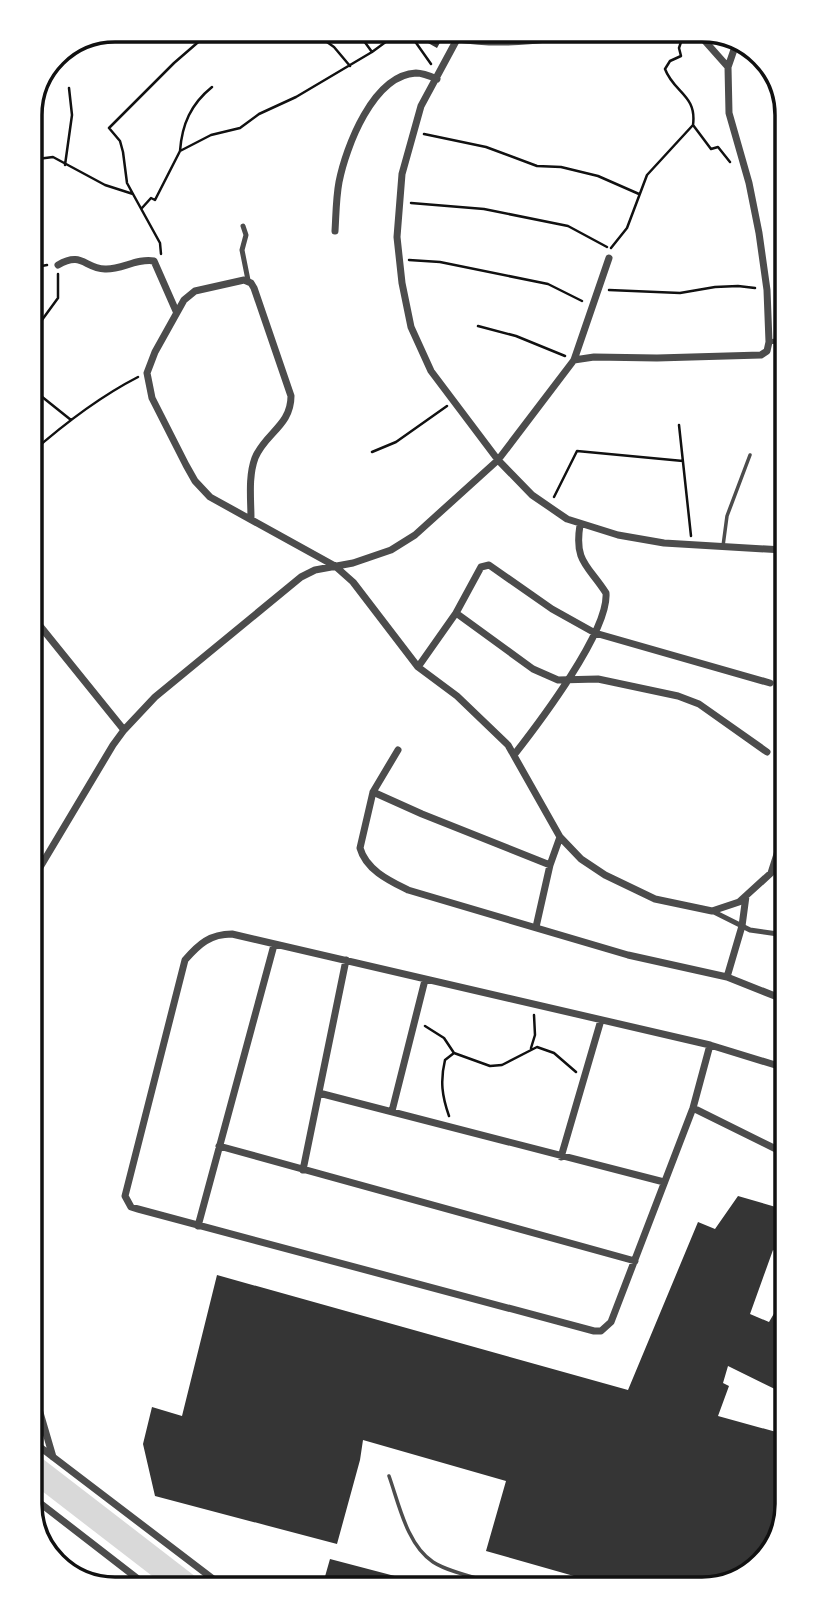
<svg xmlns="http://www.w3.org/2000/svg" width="817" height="1619" font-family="'Libre Baskerville',serif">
  <rect width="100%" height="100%" fill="#fff"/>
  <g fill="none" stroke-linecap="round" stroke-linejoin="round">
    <path stroke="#d9d9d9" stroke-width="26" d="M36 1470 189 1588"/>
  </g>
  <path fill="#353535" d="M436 30H447L437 48 428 43Z
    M738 1196 786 1210V1257L773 1250 750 1314 769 1322 786 1293 787 1395 728 1366 723 1383 729 1386 718 1416 787 1435V1504L773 1552 734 1583 602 1584 486 1551 506 1481 363 1440 360 1460 337 1544 155 1496 143 1444 152 1407 182 1416 217 1275 628 1390 698 1222 715 1229Z
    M330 1559 429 1585 428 1586 322 1587Z"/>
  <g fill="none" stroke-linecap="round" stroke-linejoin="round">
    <path stroke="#111" stroke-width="2.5" d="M310 30 334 47 350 66
      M356 30 372 52
      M407 30 431 64
      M682 39 679 48 681 56 670 61 665 69C674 93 697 95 693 125
      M424 134 486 147 537 166 561 167 598 176 639 194
      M180 151C182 124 191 104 212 87
      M30 160 53 157 105 185 133 194 160 243 161 254
      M65 165 72 115 69 88
      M133 194 127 183 123 152 120 141 109 128 174 63 211 31 220 39 228 30
      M411 203 484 209 568 226 607 247
      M142 208 151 198 155 200 180 151 211 135 240 128 259 114 296 97 372 52 402 30
      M611 248 627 228 647 175 693 125 711 149 718 147 730 162
      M409 260 440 262 548 284 582 301
      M31 268 47 265
      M609 290 680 293 715 287 738 286 755 288
      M478 326 516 336 565 356
      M31 335 58 298V274
      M31 388 71 420
      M679 425 691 536
      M372 452 396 442 447 406
      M31 453C64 424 99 397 138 377
      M554 497 577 451 683 461
      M425 1026 444 1038 454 1053 490 1066 502 1065 537 1047 554 1053 576 1072
      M531 1048 535 1035 534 1015
      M449 1116C442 1096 440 1081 445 1060L454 1053"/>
    <path stroke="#4c4c4c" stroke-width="3.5" d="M723 546 727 516 750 455
      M389 1476C399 1504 407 1545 433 1562 450 1573 482 1579 501 1585"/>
    <path stroke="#4c4c4c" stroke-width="5" d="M243 226 246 235 242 250 248 280
      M769 342 782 340
      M712 911 750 930 785 935"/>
    <path stroke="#4c4c4c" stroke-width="7" d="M462 30 421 106 402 174 397 237 402 283 411 327 431 371 498 460 532 495 567 519 618 535 664 543 783 550
      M689 30 704 40 728 67
      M458 39C509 47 558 38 607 30
      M335 231C336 215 336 198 339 182 346 147 373 75 416 73 423 73 430 76 437 79
      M58 265C82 251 84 268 105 269 121 270 137 258 154 261L176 311
      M574 360 594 357 657 358 761 355 767 351 769 342 767 290 759 233 749 183 729 113 728 67 737 41
      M251 519C251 500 248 477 255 458 265 433 291 426 291 396L254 288 251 283 244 280 195 291 184 300 155 352 147 373 152 398 186 465 195 481 210 497 335 566 353 582 418 667 457 696 508 745 560 837 581 859 605 875 655 899 712 911 739 902 771 873 784 832
      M456 613 533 669 558 680 598 679 678 696 699 704 767 752
      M32 616 124 730
      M418 667 456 613 481 567 489 565 552 609 595 633 770 683
      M398 750 373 792 360 848C366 870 390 881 408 890L628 955 727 977 785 1000
      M514 755C539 723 609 631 606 593 588 565 574 562 580 525
      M373 792 422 814 550 865
      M33 879 113 745 124 730 155 697 301 577 315 570 353 563 391 550 415 535 498 460 574 360 609 258
      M536 927 550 865 560 837
      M727 977 742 926 746 896
      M710 1045 693 1108 611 1322 601 1331H594L138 1209 131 1207 125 1196 185 960C199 944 210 934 232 934L710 1045 785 1068
      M319 1093 664 1182
      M693 1108 786 1154
      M392 1111 425 980
      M219 1146 635 1261
      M561 1157 601 1020
      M303 1170 346 960
      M198 1226 274 945
      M36 1399 53 1457
      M36 1444 225 1588
      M36 1500 151 1589"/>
  </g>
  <path d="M0 0H817V1619H0ZM115 42H702A73 73 0 0 1 775 115V1504A73 73 0 0 1 702 1577H115A73 73 0 0 1 42 1504V115A73 73 0 0 1 115 42Z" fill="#fff" fill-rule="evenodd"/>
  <path fill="none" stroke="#111" stroke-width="3.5" d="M115 42H702A73 73 0 0 1 775 115V1504A73 73 0 0 1 702 1577H115A73 73 0 0 1 42 1504V115A73 73 0 0 1 115 42Z"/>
</svg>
